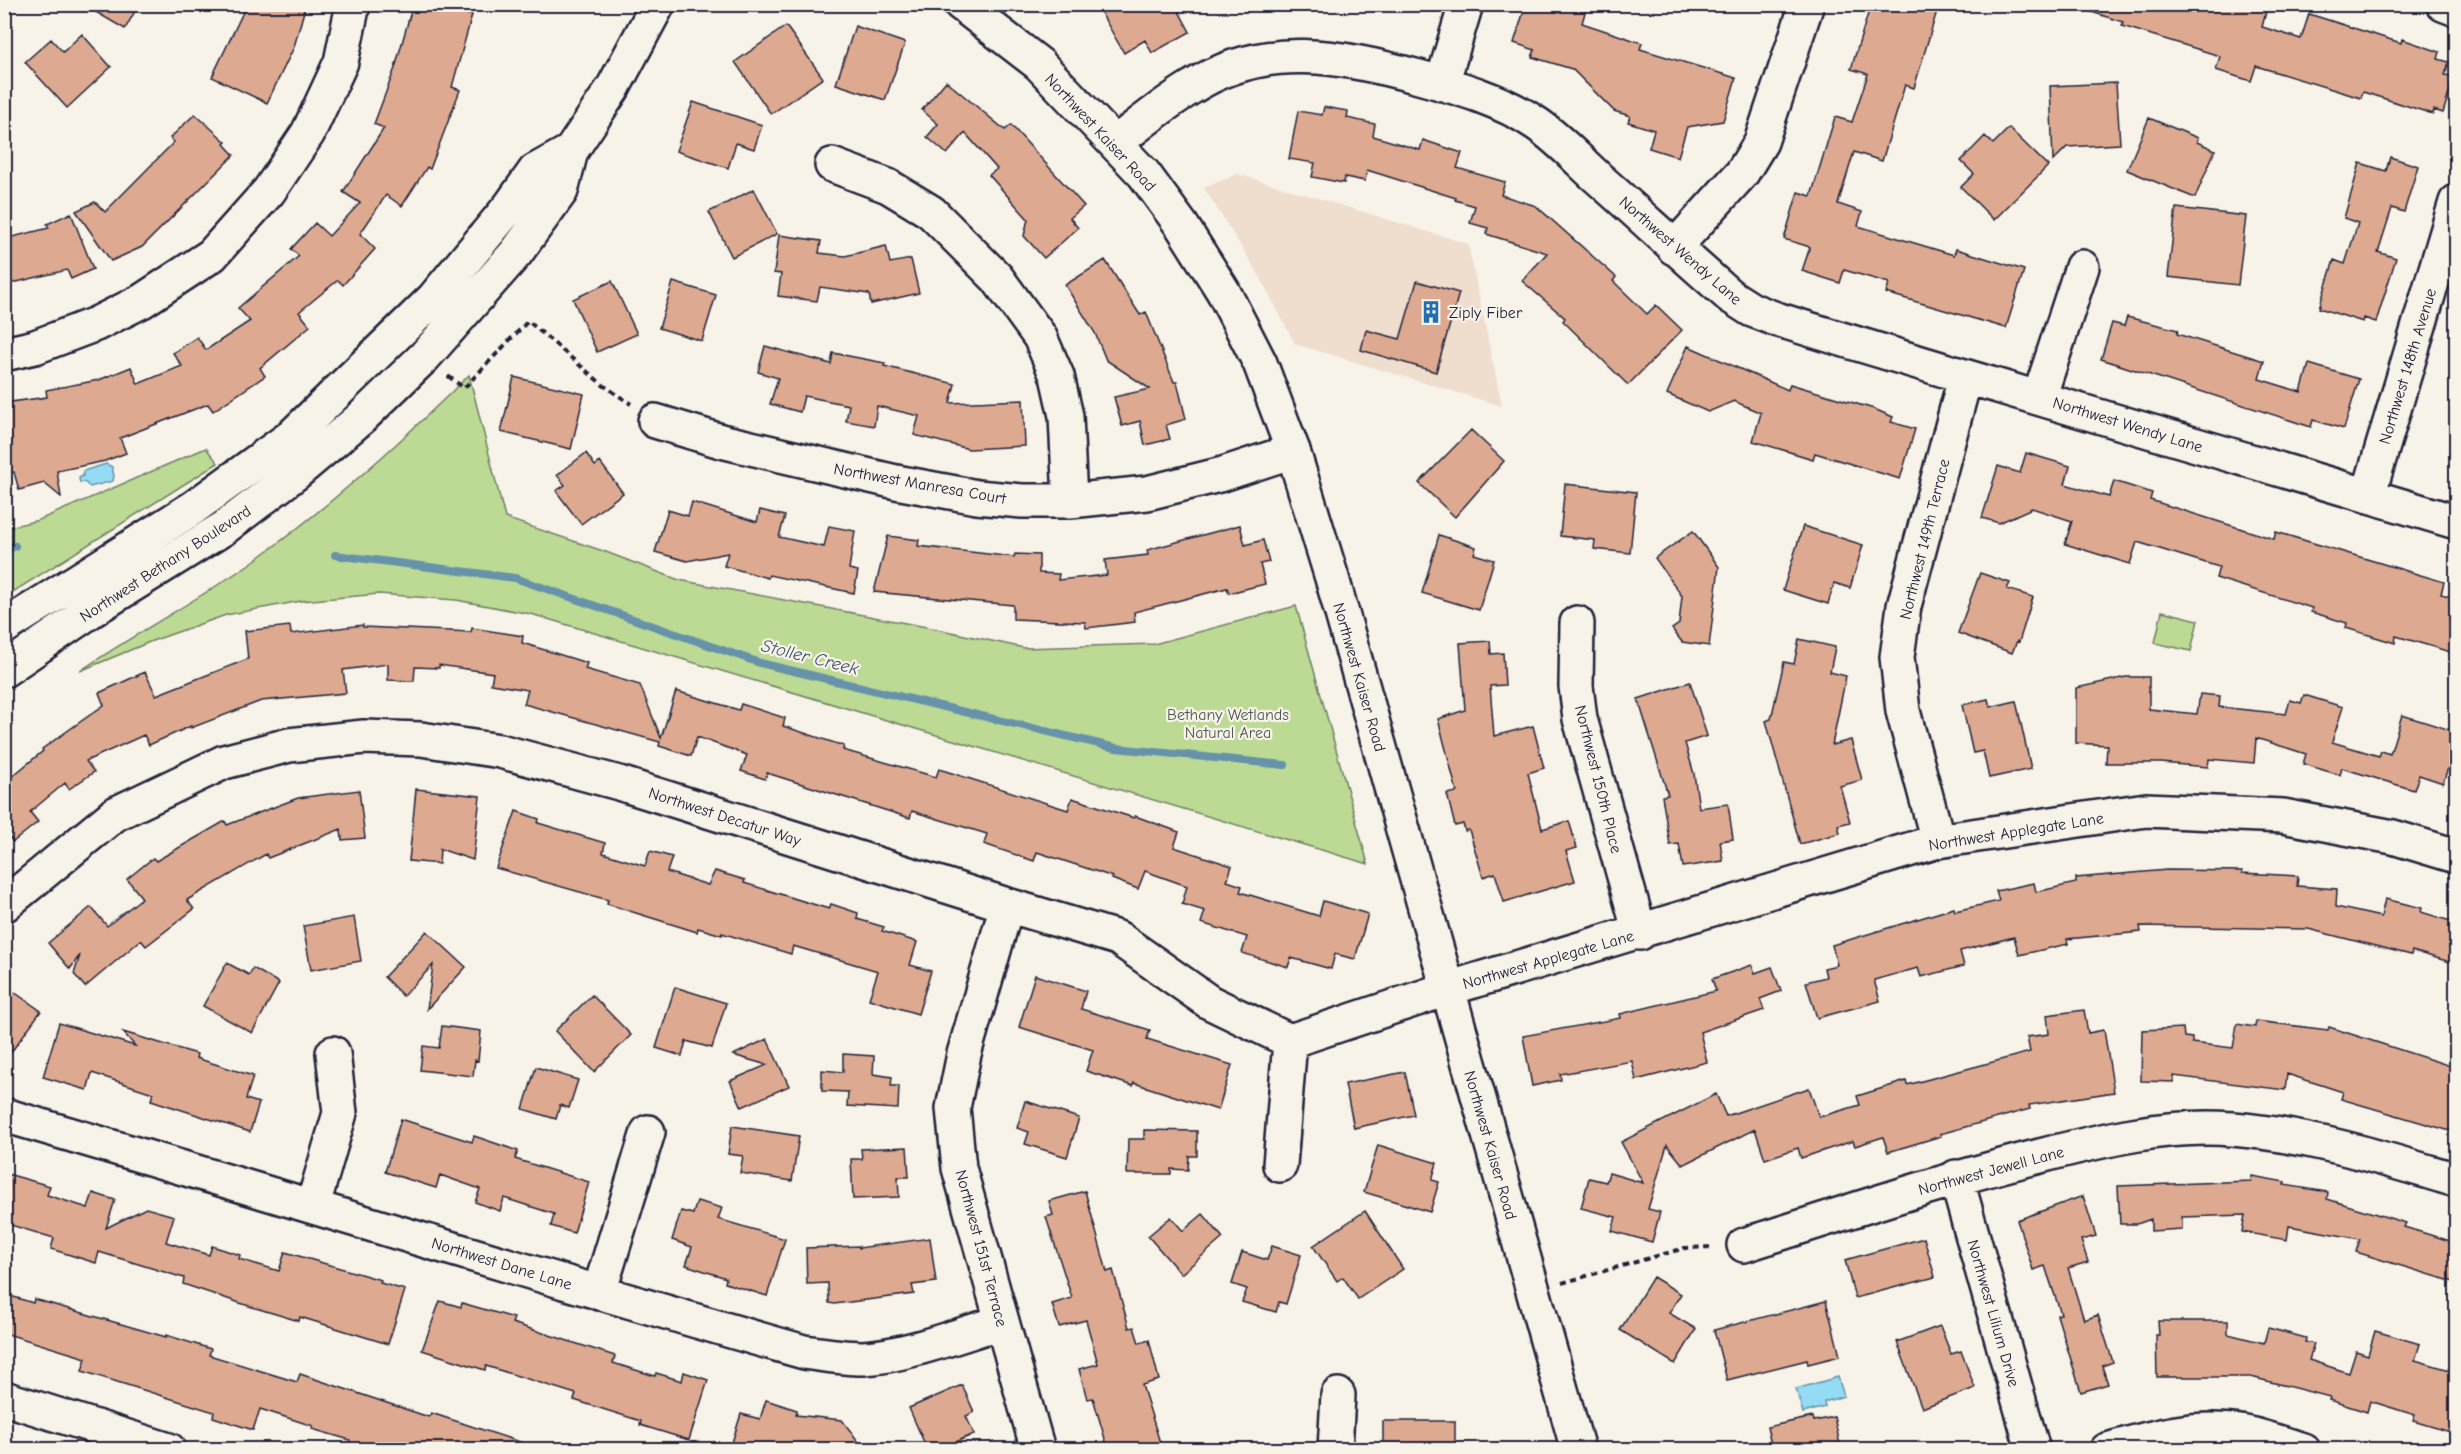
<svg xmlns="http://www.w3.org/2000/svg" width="2461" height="1454" font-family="'Comic Neue',sans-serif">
  <rect width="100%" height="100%" fill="#f7f3e8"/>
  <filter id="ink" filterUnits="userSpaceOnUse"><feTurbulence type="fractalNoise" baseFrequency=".0167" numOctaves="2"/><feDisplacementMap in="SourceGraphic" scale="12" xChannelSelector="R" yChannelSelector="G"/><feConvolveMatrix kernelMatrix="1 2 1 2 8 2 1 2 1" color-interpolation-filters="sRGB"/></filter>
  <g filter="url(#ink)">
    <path fill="#efddce" d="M1238 174 1468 244 1502 406 1295 344 1259 275 1204 188Z"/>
    <path fill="#bcda93" stroke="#6f7e67" stroke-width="1.5" d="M469 375 505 518 606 552 679 580 937 629 1024 648 1154 644 1296 606 1368 864 531 614 456 600 379 594 301 601 226 615 152 641 80 671C138 631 201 599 258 558 334 503 402 441 469 375Z
      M206 448 218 463 5 597V528L39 520Z
      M2162 611 2198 620 2191 651 2155 643Z"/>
    <path fill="#93dcf4" stroke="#6692aa" stroke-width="1.5" d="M106 464 112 467 114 476 113 481 90 487 84 482 80 483 79 478 83 476V471Z
      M1838 1377 1844 1396 1824 1402 1825 1407 1803 1413 1796 1389Z"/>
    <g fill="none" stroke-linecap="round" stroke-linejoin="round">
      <path stroke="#6692aa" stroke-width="8" d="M4 552 15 546
        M335 555 515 578 760 663 1116 748 1285 765"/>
    </g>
    <path fill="#ddaa91" stroke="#22223b" stroke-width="1.5" d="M82 4H139L125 29Z
      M247 4H306L294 47 267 103 212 77Z
      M413 4H457L455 11 472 15 452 87 460 90 430 169 427 167 402 206 386 195 360 234 375 249 343 285 338 280 299 312 310 326 260 368 265 376 213 411 208 404 120 438 126 453 105 461 57 471 61 497 44 483 19 490 14 472 4 474V403L47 397 46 390 99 380 131 367 138 384 182 366 173 353 197 337 206 350 250 321 238 308 299 256 291 249 315 223 329 236 360 203 343 192 384 128 374 124 395 68Z
      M1096 4H1175L1190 32 1152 53 1145 40 1124 53Z
      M1526 4H1571L1586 9 1582 23 1642 43 1640 49 1736 78 1723 121 1687 127 1678 157 1649 148 1654 130 1628 122 1630 116 1614 111 1572 69 1532 57 1535 50 1514 43Z
      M1871 4H1939L1914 88 1905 85 1882 161 1854 152 1838 204 1862 212 1858 226 1954 255 1956 249 2024 270 2006 328 1886 293 1889 283 1844 270 1840 283 1802 271 1810 247 1784 239 1798 192 1811 196 1835 117 1852 122 1868 74 1851 69Z
      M2083 4H2268L2262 27 2301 39 2309 14 2401 43 2402 39 2440 52 2438 59 2449 62 2445 75 2454 77 2443 113 2434 110 2433 114 2363 92 2361 98 2256 66 2251 81 2216 70 2220 56 2122 26 2123 22 2082 9Z
      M786 26 823 78 771 114 735 62Z
      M855 26 905 43 885 100 836 84Z
      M82 34 111 67 67 108 25 62 51 39 63 52Z
      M946 81 1005 130 1011 125 1084 206 1070 218 1078 228 1044 258 1024 236 1028 219 989 175 997 169 965 133 947 154 927 137 938 124 922 110Z
      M2116 83 2120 144 2067 147 2053 161 2050 86Z
      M693 102 762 125 754 149 736 143 728 168 676 151Z
      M1324 107 1348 111 1347 118 1375 124 1373 136 1420 150 1423 140 1462 153 1457 168 1505 182 1501 195 1536 206 1616 277 1613 281 1647 314 1656 305 1682 330 1628 385 1563 321 1565 318 1522 281 1547 253 1486 234 1488 228 1470 223 1475 206 1455 200 1456 198 1367 170 1365 181 1345 177 1344 183 1312 177 1315 163 1289 159 1298 111 1322 115Z
      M195 114 226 142 224 144 234 155 142 247 111 261 76 211 95 202 105 212 174 142 170 138Z
      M2149 118 2198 138 2197 142 2215 150 2195 198 2127 170Z
      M2009 128 2048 166 1994 220 1961 187 1974 174 1961 161 1985 136 1993 144Z
      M2390 157 2418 166 2404 212 2392 208 2378 252 2396 258 2376 322 2364 318 2363 322 2319 308 2334 260 2345 264 2358 223 2344 218 2360 163 2386 171Z
      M754 189 777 234 732 257 709 212Z
      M2176 208 2246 216 2238 285 2168 277Z
      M71 213 93 269 71 279 67 270 4 285V239L49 228 47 224Z
      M779 235 821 241 819 253 845 256 886 246 890 263 911 259 919 293 871 304 869 294 820 287 817 301 778 296 781 274 774 273Z
      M1105 260 1140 315 1146 312 1174 382H1177L1186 419 1166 425 1170 439 1145 445 1140 421 1122 426 1114 397 1150 389 1106 360 1095 333 1065 285Z
      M612 281 637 334 597 352 573 299Z
      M1417 281 1459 293 1436 372 1361 350 1366 330 1400 339Z
      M673 282 716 295 702 341 659 328Z
      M2127 317 2178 330 2177 334 2264 361 2259 379 2301 392 2309 364 2359 379 2344 429 2313 420 2311 427 2101 359 2112 323 2124 326Z
      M765 346 831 364 833 353 885 363 884 366 955 384 950 403 1023 400 1025 446 969 449 914 435 919 416 877 406 874 426 846 421 849 405 804 396 800 412 770 404 778 378 758 372Z
      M1688 346 1788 390 1790 384 1874 409 1893 417 1891 422 1915 429 1900 479 1815 453 1813 459 1753 441 1761 413 1734 401 1708 412 1667 394Z
      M514 377 584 394 571 449 501 432Z
      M1471 430 1504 461 1455 517 1419 483Z
      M586 453 595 466 600 462 623 493 581 524 556 491 565 485 557 475Z
      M2026 453 2070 466 2065 484 2109 497 2114 481 2152 493 2150 500 2274 539 2276 532 2444 582 2441 594 2457 598V654L2396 636 2395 643 2346 628 2347 623 2311 612 2312 608 2216 578 2219 567 2137 542 2130 564 2065 544 2072 521 2032 508 1999 523 1982 518 1998 466 2020 473Z
      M1565 484 1636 492 1630 553 1594 549 1595 540 1560 536Z
      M692 502 757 522 760 510 785 516 779 537 824 547 829 526 855 531 849 569 858 571 854 593 769 575 768 578 724 566 728 553 687 561 655 552 668 510 688 516Z
      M1240 525 1245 545 1263 540 1269 562 1260 564 1265 584 1229 593 1227 588 1134 612 1135 622 1086 628 1085 622 1013 619V605L874 592 888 536 919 540 918 546 1014 557 1015 554 1039 555V573L1059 574 1058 580 1107 575 1105 560 1148 555 1147 550Z
      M1803 526 1863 545 1850 588 1834 583 1828 604 1783 590Z
      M1693 531 1719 567 1709 646 1682 642 1672 629 1679 624 1682 596 1655 558Z
      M1439 535 1476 547 1474 554 1494 560 1479 610 1422 593Z
      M1980 573 2010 583 2007 589 2033 597 2019 642 2017 641 2012 653 1958 633Z
      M363 625V627L471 632 472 628 523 636 522 643 587 663 585 669 640 685 661 738 676 691 739 710 741 704 785 718 783 726 844 746 843 750 936 777 939 769 1068 810 1072 798 1134 818 1135 816 1179 832 1174 847 1232 866 1227 881 1242 886 1240 892 1319 916 1323 901 1368 914 1355 959 1335 954 1331 969 1291 958 1288 967 1242 953 1247 937 1201 923 1205 911 1182 904 1187 886 1145 871 1138 889 1112 879 1113 877 1037 852 1034 861 984 844 987 834 912 811 910 818 767 773 765 779 741 771 747 755 697 737 691 756 659 746 660 742 524 704 528 690 491 684 493 673 439 665V668L415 667 414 681 388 680V664L343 670 346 693 261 701 191 728V726L149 745 144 735 86 761 94 772 69 789 65 783 30 812 38 822 13 842 4 831V783L43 751 42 749 104 705 99 693 145 672 156 695 248 659 245 631 290 626 291 634Z
      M1799 639 1835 647 1830 672 1846 676 1832 745 1851 740 1862 780 1840 786 1850 822 1838 825 1840 833 1800 844 1766 721 1771 719 1784 662 1794 664Z
      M1490 641 1491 654 1503 653 1505 685 1490 686 1494 736 1533 726 1544 768 1528 773 1542 829 1569 821 1577 848 1566 851 1575 881 1504 902 1495 873 1483 877 1469 830 1465 831 1463 824 1455 826 1447 794 1457 792 1438 719 1465 710 1460 643Z
      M2126 677H2149V709L2197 714 2200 694 2220 696 2219 707 2286 714 2290 700 2301 703 2304 695 2343 707 2332 742 2379 756 2381 751 2390 754 2402 715 2457 732V740L2443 783 2419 775 2414 790 2342 768 2340 775 2303 764 2306 754 2256 738 2254 763 2209 759 2208 767 2161 763H2106L2107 745 2076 743V688Z
      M1690 682 1707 736 1685 743 1694 774 1699 808 1728 804 1733 839 1720 841 1723 861 1683 867 1679 844 1670 845 1662 796 1668 795 1638 699Z
      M1988 699 1990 707 2016 701 2031 769 1989 778 1983 751 1973 753 1962 705Z
      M416 789 480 796 473 860 440 849 439 864 409 861Z
      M359 790 365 838 342 840 341 829 268 858 266 854 187 900 194 909 146 946 141 940 85 987 74 974 80 955 70 969 48 943 91 907 107 926 142 898 127 879 153 858 156 861 225 821 227 825 298 798Z
      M516 811 539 819 538 823 605 843 603 853 645 866 650 851 672 857 667 872 708 885 715 871 745 880 744 883 829 909 831 904 858 913 857 919 884 927 882 931 917 942 910 965 931 971 918 1014 869 999 878 971 793 946 791 954 722 933V935L698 928 697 932 607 904 608 900 496 868Z
      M2167 870 2242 871V873L2298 876 2297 886 2337 889 2336 907 2381 917 2385 899 2422 908 2421 912 2457 923V964L2412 951 2411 955 2308 929 2140 926 2141 932 2067 939 2068 944 2019 955 2014 937 1960 951 1964 966 1921 977 1918 968 1874 980 1880 1001 1817 1018 1806 982 1826 977 1824 968 1837 965 1832 945 1954 908 1955 911 1999 901 1996 891 2034 883 2036 892 2076 883V878Z
      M354 917 361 961 311 970 303 926Z
      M427 931 466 967 427 1009 433 965 403 996 384 977Z
      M227 963 249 975 253 968 279 983 252 1033 203 1006Z
      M1752 965 1755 973 1772 967 1781 991 1760 999 1764 1010 1700 1032 1707 1062 1636 1080 1632 1061 1560 1074 1561 1080 1532 1086 1523 1036 1621 1018 1620 1014 1716 991 1712 979Z
      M1035 975 1086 991 1081 1009 1150 1030 1147 1039 1232 1065 1218 1110 1134 1083 1133 1086 1086 1071 1093 1050 1019 1027Z
      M4 985 41 1011 4 1062Z
      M675 987 726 1003 712 1048 686 1041 682 1056 656 1048Z
      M592 995 631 1035 594 1072 555 1031Z
      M2084 1010 2088 1033 2104 1030 2114 1092 2029 1105 2030 1109 1940 1134 1941 1136 1888 1152 1883 1137 1855 1146 1853 1141 1801 1158 1798 1148 1765 1159 1755 1129 1683 1165 1667 1145 1648 1209 1660 1212 1652 1242 1612 1231 1616 1217 1581 1208 1589 1178 1606 1182 1609 1173 1643 1183 1621 1142 1716 1094 1726 1116 1809 1088 1819 1117 1860 1105 1857 1096 1906 1081 1907 1085 2030 1052 2027 1037 2049 1034 2047 1015Z
      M2256 1021 2328 1030 2329 1027 2457 1068V1133L2341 1099 2343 1092 2287 1074 2285 1090 2174 1076V1082L2141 1081 2142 1030 2183 1028 2184 1037 2192 1038V1043L2233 1048 2237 1024 2255 1027Z
      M59 1023 135 1046 123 1032 197 1054 196 1058 253 1076 246 1099 259 1103 250 1132 151 1100 153 1093 92 1073 87 1090 43 1077Z
      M442 1026 481 1031 478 1061 475 1060 473 1076 420 1070 423 1046 439 1048Z
      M767 1039 789 1086 742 1107 730 1081 767 1065 733 1055Z
      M843 1054 874 1056 873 1074 892 1077 891 1086H899L898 1109 847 1106 848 1092 822 1091V1070L843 1072Z
      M536 1067 578 1080 569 1108 560 1105 556 1119 523 1109Z
      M1405 1072 1414 1115 1354 1128 1345 1084Z
      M1025 1101 1079 1118 1067 1157 1025 1144 1029 1132 1017 1128Z
      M401 1119 472 1142 474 1136 518 1151 515 1159 589 1182 574 1233 551 1226 554 1214 504 1198 500 1211 475 1202 480 1189 440 1175 436 1188 385 1172Z
      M732 1126 799 1136 792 1181 740 1173 743 1156 728 1154Z
      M1144 1130 1197 1131V1156H1189L1188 1170 1171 1169V1174H1127L1128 1139H1144Z
      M1378 1145 1437 1163 1432 1180 1439 1182 1430 1212 1364 1192Z
      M907 1147 909 1177H898L899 1197 853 1199 851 1159H862L861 1149Z
      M4 1173 50 1186 47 1195 88 1208 93 1193 115 1200 106 1228 146 1208 174 1216 166 1242 209 1255 212 1246 240 1255 239 1259 279 1271 285 1252 381 1280 380 1283 405 1290 388 1344 300 1317 299 1321 249 1306 183 1284 184 1278 99 1252 96 1263 51 1249 54 1238 4 1223Z
      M2252 1176 2285 1182 2284 1185 2328 1192 2327 1199 2406 1223 2404 1227 2457 1243V1283L2356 1252 2360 1239 2289 1226 2287 1240 2242 1232 2245 1215 2182 1217V1229L2151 1231V1219L2137 1224H2120L2118 1186 2251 1181Z
      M1085 1191 1107 1272 1113 1270 1129 1328 1134 1327 1139 1343 1149 1340 1159 1380 1142 1385 1162 1449H1108L1093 1398 1087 1399 1079 1369 1098 1364 1086 1320 1059 1327 1052 1304 1072 1298 1046 1217 1053 1215 1049 1201Z
      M2083 1196 2096 1236 2081 1240 2088 1262 2068 1268 2084 1320 2098 1315 2113 1362 2102 1366 2108 1384 2081 1392 2057 1315 2061 1314 2045 1266 2033 1270 2017 1220Z
      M697 1201 722 1208 718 1219 785 1239 767 1296 725 1283 726 1278 686 1265 692 1247 672 1240 681 1211 693 1214Z
      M1365 1211 1403 1269 1358 1299 1343 1277 1337 1281 1313 1246Z
      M1203 1214 1223 1238 1181 1274 1148 1236 1171 1217 1183 1231Z
      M930 1238 936 1282 912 1285 914 1294 834 1304 829 1303 828 1283 807 1284 806 1248 859 1246V1248Z
      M1924 1238 1935 1277 1855 1298 1845 1260Z
      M1272 1246 1301 1255 1286 1304 1279 1302 1276 1312 1242 1302 1247 1289 1232 1284 1242 1252 1267 1260Z
      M1653 1277 1681 1294 1669 1313 1696 1329 1675 1364 1620 1330Z
      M4 1294 33 1303 34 1299 166 1337V1335L211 1349 209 1355 297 1382 300 1374 429 1417 431 1413 526 1444 525 1449H347L350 1440 312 1429 313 1426 260 1409 253 1430 213 1417 214 1412 82 1371 86 1358 4 1333Z
      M440 1301 461 1307 462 1303 514 1318 512 1323 615 1356 613 1363 655 1376 656 1373 682 1381 684 1372 708 1380 689 1440 640 1425 641 1421 574 1400 576 1394 486 1366 485 1370 422 1350Z
      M1826 1301 1840 1356 1808 1364 1807 1360 1727 1380 1714 1330Z
      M2158 1321H2228V1334L2264 1343 2268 1328 2306 1338 2305 1342 2314 1344 2309 1360 2349 1373 2356 1351 2368 1355 2375 1331 2420 1344 2415 1360 2457 1372V1434L2413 1421 2415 1415 2370 1401 2367 1412 2329 1400 2330 1397 2251 1377H2157L2156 1335H2159Z
      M1940 1326 1951 1354 1961 1351 1975 1388 1922 1408 1897 1342Z
      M962 1385 974 1412 966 1416 974 1434 940 1449H927L909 1408Z
      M766 1400 797 1410 796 1415 842 1420 864 1449H730L741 1414 760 1419Z
      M1813 1417 1814 1421 1834 1417 1841 1449H1772L1767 1427Z
      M1383 1421H1455V1449H1383Z"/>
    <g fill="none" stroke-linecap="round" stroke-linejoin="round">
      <g stroke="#22223b" stroke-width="38">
        <path id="minor" d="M2443 4 2456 9
          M1442 84 1466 4
          M1115 143C1140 124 1165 103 1192 87 1265 40 1341 56 1419 77 1459 88 1502 100 1537 124 1559 139 1578 160 1598 178 1642 217 1685 257 1730 296L1752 310 1776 319C2002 389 2230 454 2456 522
          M832 165 888 186 931 212 997 278 1040 337 1057 376 1066 416 1070 501
          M1674 248 1742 173 1761 142 1807 4
          M4 354 35 347 96 324 142 301 212 255 269 191 308 133 341 62 353 4
          M2039 398 2082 267
          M655 421 721 441 896 482 977 497 1022 501H1070L1147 493 1223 474 1293 451
          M2368 496 2456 202
          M1577 623 1576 686 1580 719 1640 933
          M1938 841 1903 711 1897 657 1904 606 1965 378
          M4 905 115 814 224 762 289 745 364 737 421 739 500 751 619 783 1007 905 1118 938 1209 1002 1290 1041 1447 989 1938 841 2146 810 2283 816 2393 837 2456 856
          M1007 905 964 1054 953 1108 959 1168 1038 1450
          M4 1115C271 1193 537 1276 804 1352 824 1355 843 1358 863 1358 906 1356 961 1334 1002 1322
          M1280 1165 1290 1041
          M1956 1177 2033 1450
          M313 1205 340 1113 333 1053
          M1744 1245C1842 1214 1940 1181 2040 1156 2102 1140 2166 1124 2232 1129 2310 1135 2382 1158 2456 1180
          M599 1293 648 1132
          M4 1398 169 1450
          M1335 1450 1338 1395
          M2107 1450C2152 1437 2197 1424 2245 1433 2264 1437 2284 1444 2303 1450"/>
      </g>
      <g stroke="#22223b" stroke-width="38">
        <path id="major" d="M961 4 1039 64 1144 174 1182 226 1223 291 1260 363 1293 451 1332 578 1578 1450
          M4 627 193 508 292 436 433 299 510 206 535 171 571 151
          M4 670 92 610 224 528 296 473 360 419 425 356 516 253 561 191 571 151 613 88 658 4"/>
      </g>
      <path stroke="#22223b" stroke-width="4" stroke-dasharray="6 4.5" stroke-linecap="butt" d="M448 376 464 388 528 321 603 385 631 404
        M1562 1283 1685 1248 1714 1247"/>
      <use href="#minor" stroke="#f7f3e8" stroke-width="33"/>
      <use href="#major" stroke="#f7f3e8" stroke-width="33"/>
    </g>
  </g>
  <defs>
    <g id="building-bare" transform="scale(1.8)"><path d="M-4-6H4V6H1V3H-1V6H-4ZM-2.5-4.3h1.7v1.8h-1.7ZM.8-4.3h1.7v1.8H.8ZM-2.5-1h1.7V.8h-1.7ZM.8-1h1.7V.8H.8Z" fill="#1f6fb2" stroke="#f7f3e8" stroke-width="2.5" paint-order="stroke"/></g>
  </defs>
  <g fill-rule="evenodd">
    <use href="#building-bare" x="1431" y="312"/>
  </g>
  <g text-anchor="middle" stroke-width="4.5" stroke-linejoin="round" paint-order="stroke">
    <g font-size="16" fill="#22223b" stroke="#f7f3e8">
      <text transform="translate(1101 132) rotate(47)" y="6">Northwest Kaiser Road</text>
      <text transform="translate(1681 250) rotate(41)" y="6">Northwest Wendy Lane</text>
      <text transform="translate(2407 366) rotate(-73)" y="6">Northwest 148th Avenue</text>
      <text transform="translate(2128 424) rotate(17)" y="6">Northwest Wendy Lane</text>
      <text transform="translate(920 483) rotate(10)" y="6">Northwest Manresa Court</text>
      <text transform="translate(1924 539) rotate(-76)" y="6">Northwest 149th Terrace</text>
      <text transform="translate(165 563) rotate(-33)" y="6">Northwest Bethany Boulevard</text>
      <text transform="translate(1360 677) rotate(74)" y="6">Northwest Kaiser Road</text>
      <text transform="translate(1599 779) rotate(76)" y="6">Northwest 150th Place</text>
      <text transform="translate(725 816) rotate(18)" y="6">Northwest Decatur Way</text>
      <text transform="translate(2016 831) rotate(-9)" y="6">Northwest Applegate Lane</text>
      <text transform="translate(1548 959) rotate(-16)" y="6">Northwest Applegate Lane</text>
      <text transform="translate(1491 1145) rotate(74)" y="6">Northwest Kaiser Road</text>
      <text transform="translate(1991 1170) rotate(-15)" y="6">Northwest Jewell Lane</text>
      <text transform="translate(982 1248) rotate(75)" y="6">Northwest 151st Terrace</text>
      <text transform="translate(502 1263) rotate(17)" y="6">Northwest Dane Lane</text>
      <text transform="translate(1994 1313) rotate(74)" y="6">Northwest Lilium Drive</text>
    </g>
    <g font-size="16" fill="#22223b" stroke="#f7f3e8" text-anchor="start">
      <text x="1449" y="318">Ziply Fiber</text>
    </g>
    <g font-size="16" fill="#505955" stroke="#f7f3e8">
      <text x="1228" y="720">Bethany Wetlands<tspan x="1228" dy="18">Natural Area</tspan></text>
    </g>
    <g font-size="18" font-style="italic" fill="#3e5069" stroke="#f7f3e8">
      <text transform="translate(810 657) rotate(14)" y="6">Stoller Creek</text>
    </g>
  </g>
  <rect width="2461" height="1454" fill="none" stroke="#f7f3e8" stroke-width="24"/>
  <rect x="12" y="12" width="2437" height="1430" fill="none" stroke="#22223b" stroke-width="2" filter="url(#ink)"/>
</svg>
